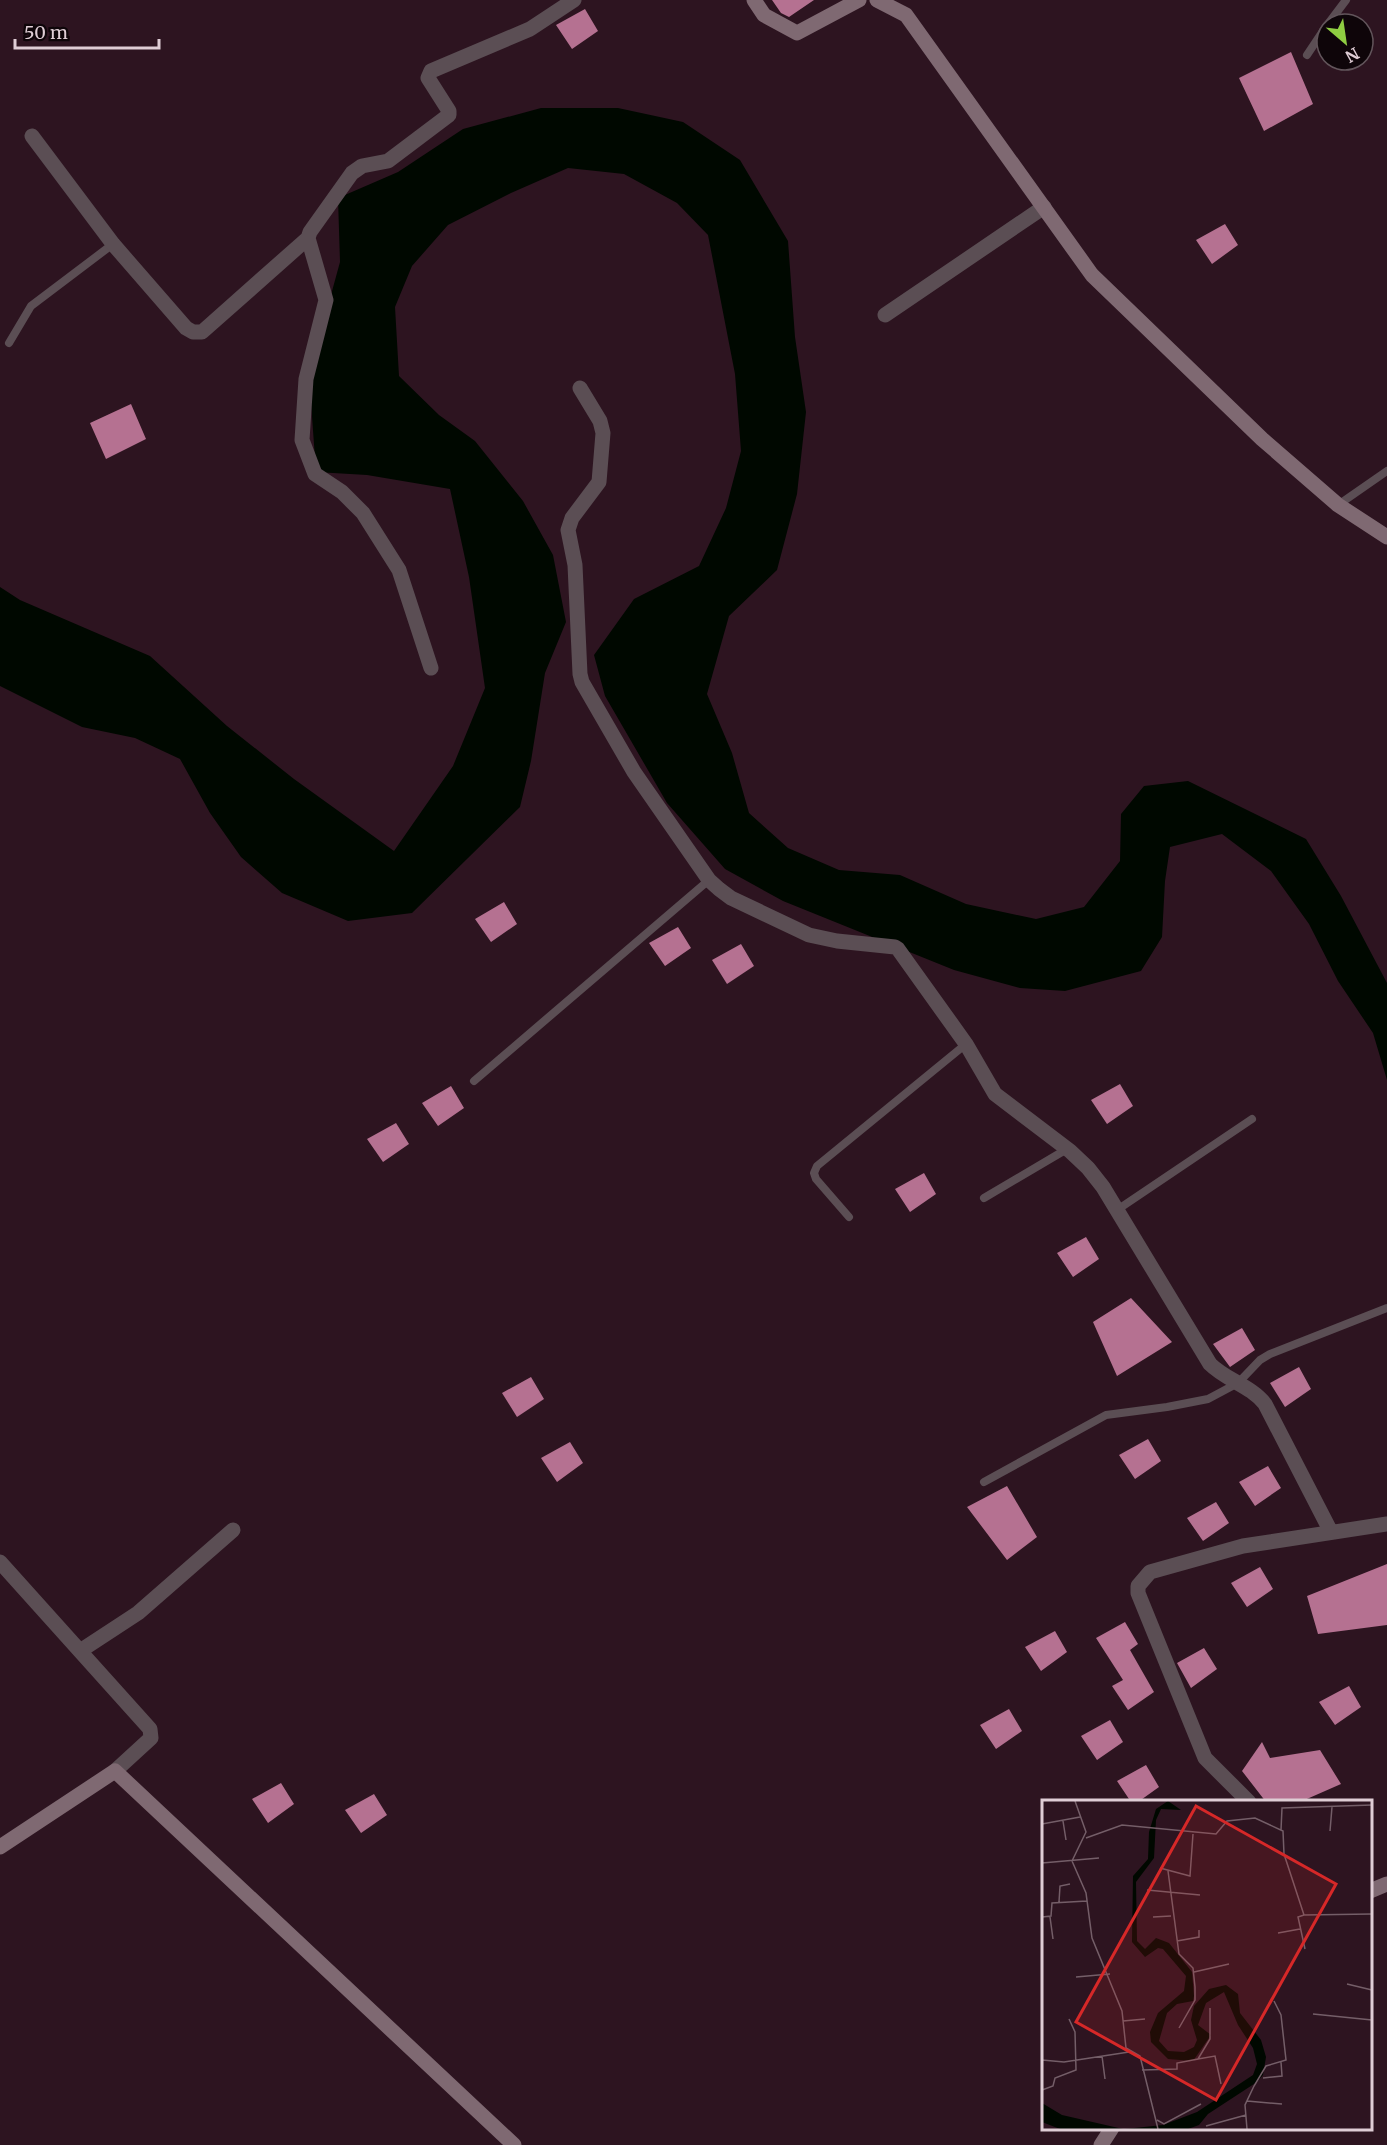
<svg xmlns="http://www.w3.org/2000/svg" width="1387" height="2145" font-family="Merriweather,serif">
  <rect width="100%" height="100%" fill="#2d1420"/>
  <path fill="#000800" d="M541 108H618L683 122 740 160 788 241 795 337 806 412 797 494 777 570 729 616 707 694 732 753 749 813 788 848 839 870 900 875 966 904 1036 919 1084 907 1120 861 1121 814 1144 786 1188 781 1306 839 1341 896 1387 983V1080L1373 1033 1338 981 1309 924 1271 871 1222 834 1170 847 1165 881 1162 937 1141 971 1065 991 1020 988 954 970 783 901 725 869 667 803 605 696 594 655 634 599 699 566 726 508 741 451 735 374 708 235 677 203 624 174 568 168 511 193 448 225 412 266 395 307 399 376 439 415 475 441 523 501 553 555 566 622 545 673 531 761 520 807 412 913 348 921 282 893 241 857 210 813 180 759 135 738 82 727 0 686V587L20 600 150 656 227 726 294 779 394 851 453 766 485 688 469 577 450 489 367 475 316 472 309 375 340 262 338 198 398 172 463 129Z"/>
  <path fill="#b57191" d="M772 0H814L789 17 781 13Z
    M585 9 598 31 572 49 556 25Z
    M1291 52 1313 104 1264 131 1239 78Z
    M1225 224 1238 245 1212 264 1196 240Z
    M131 404 146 439 106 459 90 423Z
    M504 902 517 924 491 942 475 919Z
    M678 927 691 948 665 966 649 943Z
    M741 944 754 966 727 984 712 960Z
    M1120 1084 1133 1106 1107 1124 1091 1100Z
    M451 1086 464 1108 438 1126 422 1103Z
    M396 1123 409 1144 383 1162 367 1139Z
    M924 1173 936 1194 910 1212 895 1189Z
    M1086 1237 1099 1259 1073 1277 1057 1253Z
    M1131 1298 1172 1342 1117 1376 1093 1322Z
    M1242 1328 1255 1350 1230 1367 1213 1344Z
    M1299 1367 1311 1389 1285 1407 1270 1383Z
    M531 1377 544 1399 517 1417 502 1393Z
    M1148 1439 1161 1461 1135 1479 1119 1455Z
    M570 1442 583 1463 557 1482 541 1458Z
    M1268 1466 1281 1488 1255 1506 1239 1482Z
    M1007 1486 1037 1537 1007 1560 967 1507Z
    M1216 1502 1229 1523 1203 1541 1187 1518Z
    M1387 1564V1625L1318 1634 1307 1596Z
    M1260 1567 1273 1589 1247 1607 1231 1583Z
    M1125 1622 1138 1644 1130 1650 1154 1692 1128 1710 1112 1686 1123 1680 1096 1638Z
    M1055 1631 1067 1652 1041 1671 1025 1647Z
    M1204 1648 1217 1669 1191 1688 1177 1663Z
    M1349 1686 1361 1707 1335 1725 1319 1702Z
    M1009 1709 1022 1731 996 1749 980 1725Z
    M1110 1720 1123 1742 1097 1760 1081 1736Z
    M1262 1742 1270 1758 1320 1750 1341 1784 1300 1802H1266L1242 1771Z
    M1146 1765 1159 1787 1138 1802H1131L1117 1781Z
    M281 1783 294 1804 268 1823 252 1799Z
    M374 1794 387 1815 361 1833 345 1810Z"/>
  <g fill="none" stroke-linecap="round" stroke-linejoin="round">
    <path stroke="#5b4e54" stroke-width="8" d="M1328 24 1346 0
      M1307 55 1327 25
      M9 343 31 306 113 244
      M1338 505 1387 471
      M474 1081 709 880
      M984 1198 1067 1149
      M1117 1210 1252 1119
      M849 1217 816 1179 814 1173 817 1166 966 1044
      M984 1482 1106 1415 1167 1407 1208 1399 1238 1383 1260 1360 1270 1354 1387 1308"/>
    <path stroke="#5b4e54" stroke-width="15" d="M32 136 113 244 186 328 193 332H202L308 238
      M885 315 1044 207
      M580 388 600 421 603 433 599 482 572 518 568 530 575 565 580 674 582 682 634 772 709 880 719 889 731 898 809 935 837 941 895 947 898 949 966 1044 995 1094 1070 1151 1088 1168 1103 1187 1210 1364C1226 1380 1251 1386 1265 1404L1331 1532
      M431 668 399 570 363 513 342 492 315 474 302 440 306 379 326 300 308 238 310 232 352 173 362 166 388 161 449 115V111L428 78 431 71 530 29 574 0
      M0 1562 150 1729 151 1738 115 1771
      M80 1651 138 1613 233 1530
      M1249 1802 1205 1758 1138 1593V1586L1150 1572 1243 1546 1387 1524"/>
    <path stroke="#7f6972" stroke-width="15" d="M754 0 764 15 797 33 859 0
      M877 0 906 15 1092 275 1262 439 1338 505 1387 537
      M0 1847 115 1771 514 2145
      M1370 1891 1387 1884
      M1101 2145 1112 2128"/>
  </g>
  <g transform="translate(1042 1800)">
    <rect width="330" height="330" fill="#2d1420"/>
    <path d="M126 1 139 10 119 9 114 20 112 58 94 82 95 141 103 149 114 138 127 143 150 172 152 196 151 201 135 204 125 213 117 241 126 251 142 252 152 247 155 240 149 220 152 206 167 189 184 185 196 194 198 213 219 240 224 257 221 275 215 282 166 314 157 325 146 329H83L121 325 155 312 211 275 215 264 211 248 196 225 182 192 164 203 156 225 169 235 151 261 126 259 109 242 108 232 116 213 142 191 144 176 121 149 116 148 103 157 90 142 91 76 106 59 107 32 114 9ZM0 303 20 315 81 329H18L0 322Z" fill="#000800"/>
    <path fill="none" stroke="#745e68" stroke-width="1.5" d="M21 21 24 40M0 24 38 17M239 30 240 8 330 5M288 31 290 7M44 38 80 25 174 34 185 21 213 18 241 31 242 54 262 115 330 114M30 61 44 93 50 138 80 211 84 248 98 256 116 329M30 61 44 32 33 1M0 63 57 58M118 68 148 76 151 34M126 71 137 154 151 168 153 187V200L137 228M105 90 158 95M17 102 18 86 28 84M262 115 256 117 263 149M0 117 9 116 10 103 45 101M8 117 11 139M111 117 129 116M236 133 258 129M135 141 157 137V130M152 172 187 164M34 177 68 174M305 184 330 190M271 214 330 220M81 221 103 219M60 256 63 279M156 259 173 256 179 284M0 260 22 262 87 252M100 270 135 269V263L156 259 168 239V208M221 278 240 276 239 262M0 290 11 286 13 278 34 270 33 232 27 219M205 301 240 304M115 320 122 324 159 304M164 326 204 315M205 329 203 305 212 286 224 266 244 260 239 215 232 201"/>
    <path fill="#d62828" fill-opacity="0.15" stroke="#d62828" stroke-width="3" d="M154 6 294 84 174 300 34 222Z"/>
    <rect width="330" height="330" fill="none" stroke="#dfcdd5" stroke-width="3"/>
  </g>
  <g transform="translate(1345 42) rotate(151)"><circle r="28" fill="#0e0509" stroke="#62555b" stroke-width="1.5"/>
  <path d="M0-4.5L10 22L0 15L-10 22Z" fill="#8fcd42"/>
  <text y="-9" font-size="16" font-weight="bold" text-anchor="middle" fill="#dfcdd5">N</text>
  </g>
  <path d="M15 39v9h144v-9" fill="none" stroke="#dfcdd5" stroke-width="3"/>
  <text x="24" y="39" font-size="18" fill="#dfcdd5" stroke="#0e0509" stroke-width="4.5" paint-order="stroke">50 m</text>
</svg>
